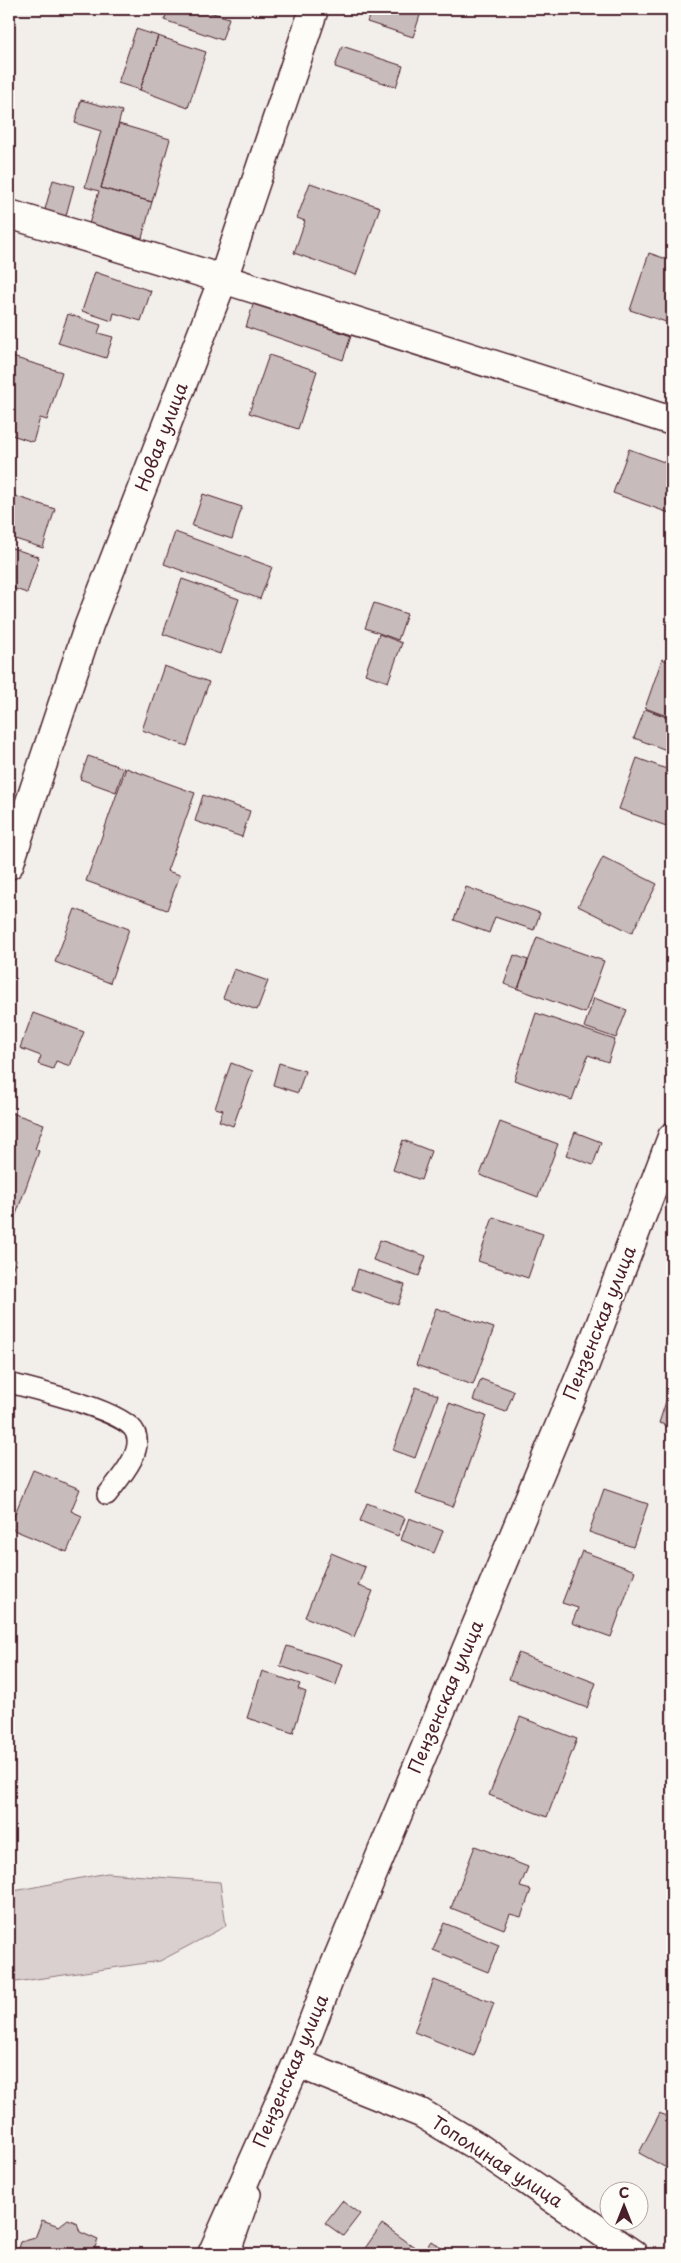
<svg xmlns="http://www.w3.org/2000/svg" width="681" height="2263" font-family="'Playpen Sans',sans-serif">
  <rect width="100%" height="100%" fill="#f2efeb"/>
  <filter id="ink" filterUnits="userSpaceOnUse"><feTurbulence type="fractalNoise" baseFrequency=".02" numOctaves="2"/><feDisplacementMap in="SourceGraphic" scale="10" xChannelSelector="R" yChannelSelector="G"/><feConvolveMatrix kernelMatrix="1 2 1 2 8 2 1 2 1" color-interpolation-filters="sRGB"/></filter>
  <g filter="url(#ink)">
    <path fill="#d9d0cf" stroke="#92787d" d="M107 1873 220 1882 226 1926 160 1961 9 1983V1892Z"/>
    <path fill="#c8bbbb" stroke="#4a1f2b" d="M169 9H200L229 18 222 40 164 20Z
      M372 9H422L413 37 367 22Z
      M136 29 158 36 140 90 118 83Z
      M158 36 206 52 188 108 140 90Z
      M342 46 403 66 396 87 335 67Z
      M81 100 122 111 101 188 152 202 142 238 89 224 99 191 85 187 101 131 75 123Z
      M119 124 170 139 152 202 101 188Z
      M53 180 74 186 65 219 44 213Z
      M310 183 380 207 356 275 294 253 305 221 297 218Z
      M649 253 672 261V324L630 310Z
      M95 272 151 291 141 321 114 313 112 321 82 311Z
      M254 302 351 336 343 360 246 327Z
      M68 314 101 325 98 333 113 337 106 358 58 343Z
      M269 355 317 371 298 429 249 413Z
      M9 356 62 372 47 420 40 418 33 442 9 434Z
      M629 449 672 465V514L613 493Z
      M9 494 55 509 43 548 9 537Z
      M203 494 242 507 232 539 192 526Z
      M175 532 272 567 260 599 164 564Z
      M9 547 39 557 27 593 9 587Z
      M182 579 239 599 220 654 163 634Z
      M374 603 407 614 398 640 365 628Z
      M379 634 402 643 388 682 365 674Z
      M662 659 672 663V718L645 708Z
      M164 666 209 682 187 746 142 730Z
      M645 709 672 719V752L634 738Z
      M88 756 124 768 116 792 80 779Z
      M637 758 672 771V828L619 809Z
      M126 768 195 793 167 871 180 875 167 910 86 881Z
      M203 795 250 811 242 837 195 821Z
      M603 857 657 884 632 933 578 906Z
      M466 887 540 913 534 930 495 917 489 933 454 920Z
      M75 909 129 929 110 983 55 962Z
      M537 937 604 961 585 1013 518 989Z
      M514 955 528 960 518 989 504 984Z
      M234 969 268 981 257 1010 223 998Z
      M594 998 627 1010 616 1038 584 1027Z
      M33 1013 84 1032 70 1066 56 1061 53 1069 38 1064 41 1056 20 1048Z
      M536 1013 615 1040 608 1062 588 1055 572 1100 514 1080Z
      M231 1063 253 1071 233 1126 219 1121 223 1110 215 1108Z
      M279 1063 305 1071 298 1093 273 1085Z
      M9 1112 44 1124 35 1149 39 1151 13 1223 9 1222Z
      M500 1122 558 1144 538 1197 480 1175Z
      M575 1132 601 1142 593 1165 566 1155Z
      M403 1140 431 1151 421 1180 393 1170Z
      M493 1217 543 1234 528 1278 478 1261Z
      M380 1240 426 1256 419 1276 373 1260Z
      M9 1257 16 1260 9 1278Z
      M358 1269 405 1285 398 1305 352 1289Z
      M436 1308 494 1328 473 1385 416 1365Z
      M481 1379 514 1391 506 1412 473 1400Z
      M672 1383V1427L659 1423Z
      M416 1387 438 1395 415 1458 393 1450Z
      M449 1403 486 1416 453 1507 416 1494Z
      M33 1470 80 1489 71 1511 82 1516 67 1552 9 1528Z
      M604 1489 648 1504 633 1547 589 1532Z
      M367 1503 405 1518 398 1536 360 1521Z
      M409 1518 443 1531 434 1553 401 1540Z
      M582 1551 635 1571 611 1637 572 1623 578 1608 562 1603Z
      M331 1553 365 1567 358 1586 373 1591 354 1637 305 1617Z
      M287 1646 343 1664 336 1685 280 1666Z
      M518 1653 596 1683 587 1708 509 1679Z
      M262 1671 300 1684 298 1689 306 1692 293 1733 247 1718Z
      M520 1717 577 1739 547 1817 489 1795Z
      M475 1846 528 1867 520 1887 531 1890 521 1917 510 1914 504 1929 451 1908Z
      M444 1923 499 1945 488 1972 433 1950Z
      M434 1980 494 2003 474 2056 414 2032Z
      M660 2113 672 2120V2171L639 2153Z
      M342 2201 360 2214 343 2236 325 2223Z
      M68 2219 77 2223 80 2232 98 2240 92 2254H17L21 2242 35 2238 42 2220 59 2226Z
      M382 2224 423 2253 425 2254H361Z
      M431 2241 450 2254 423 2253Z"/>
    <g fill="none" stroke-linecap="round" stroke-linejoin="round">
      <g stroke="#4a1f2b" stroke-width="22">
        <path id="lane" d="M9 1383C33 1389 125 1411 135 1432 145 1452 118 1480 107 1495
          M230 2254 251 2194"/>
      </g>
      <g stroke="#4a1f2b" stroke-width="31">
        <path id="street" d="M9 214 223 279 672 421
          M9 865 89 625 223 279 314 9
          M297 2063 421 2113 478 2147 633 2254
          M212 2254 297 2063 332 1972 584 1367 672 1137"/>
      </g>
      <use href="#lane" stroke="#fdfcf7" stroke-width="19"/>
      <use href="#street" stroke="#fdfcf7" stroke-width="28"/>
    </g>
  </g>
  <g text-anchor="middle" stroke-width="4" stroke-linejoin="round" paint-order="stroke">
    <g font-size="18" fill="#4a1f2b" stroke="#fdfcf7">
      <text transform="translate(162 437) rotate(-69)" y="6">Новая улица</text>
      <text transform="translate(600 1323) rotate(-68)" y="6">Пензенская улица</text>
      <text transform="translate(446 1697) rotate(-67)" y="6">Пензенская улица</text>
      <text transform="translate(291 2071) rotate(-67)" y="6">Пензенская улица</text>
      <text transform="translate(497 2162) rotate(33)" y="6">Тополиная улица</text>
    </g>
  </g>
  <rect width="681" height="2263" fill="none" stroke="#fdfcf7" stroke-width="30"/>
  <rect x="15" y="15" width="651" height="2233" fill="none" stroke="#4a1f2b" stroke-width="2" filter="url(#ink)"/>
  <g transform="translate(624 2206)"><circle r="24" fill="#fdfcf7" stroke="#b5a4a5"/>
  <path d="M0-4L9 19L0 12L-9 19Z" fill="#4a1f2b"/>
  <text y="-8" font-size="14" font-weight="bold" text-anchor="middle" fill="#4a1f2b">С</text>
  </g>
</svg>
